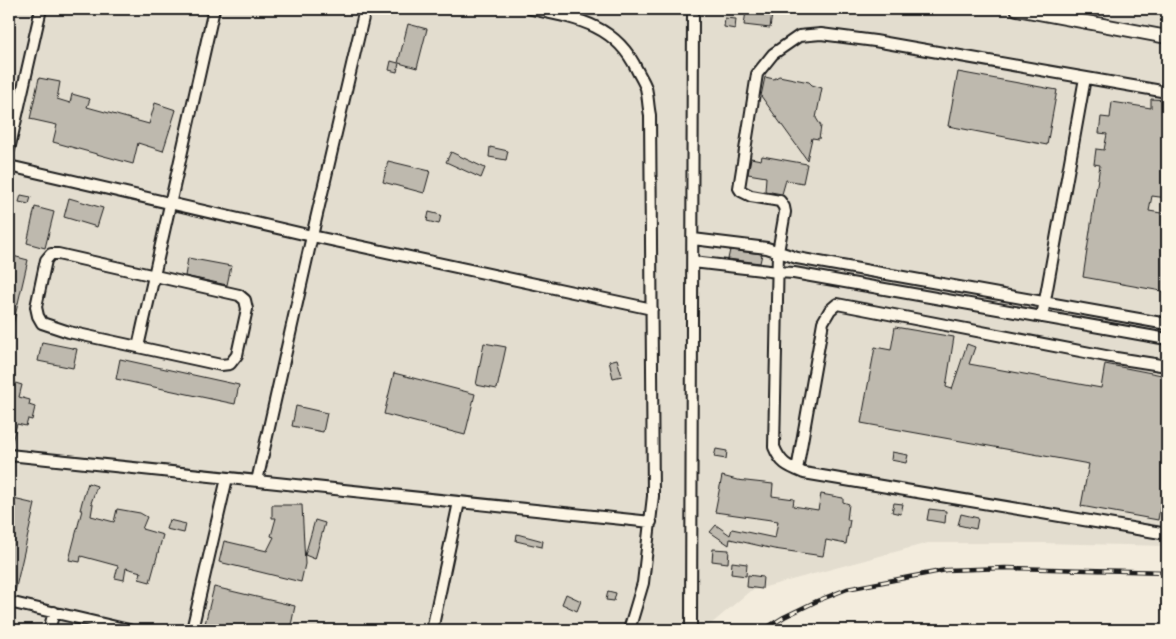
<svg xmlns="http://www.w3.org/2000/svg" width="1176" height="639" font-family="Kalam,sans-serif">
  <rect width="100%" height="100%" fill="#f3ecdd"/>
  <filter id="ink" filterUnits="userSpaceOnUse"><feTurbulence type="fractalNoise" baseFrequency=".02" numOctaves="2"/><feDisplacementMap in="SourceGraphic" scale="10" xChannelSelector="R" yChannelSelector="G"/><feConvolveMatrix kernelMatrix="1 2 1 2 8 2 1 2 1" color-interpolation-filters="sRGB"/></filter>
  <g filter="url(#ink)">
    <path fill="#e3ddcf" d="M9 9H1167V546L1042 543H928L750 591 704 630H9Z"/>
    <path fill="#beb9ae" stroke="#1c1c1c" d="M746 11 772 14 770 28 744 25Z
      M725 18 736 19 735 29 724 27Z
      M408 24 427 29 417 68 399 63 397 72 389 70 391 61 398 63Z
      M958 72 1057 90 1047 145 948 126Z
      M779 76 809 82 812 85 822 88 816 118 821 126 819 139 812 138 807 160 761 96 765 77 774 79Z
      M39 78 60 82 57 99 70 103 72 94 90 99 87 107 149 124 155 103 176 110 163 151 138 143 133 164 53 142 57 125 30 119Z
      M1151 99 1167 100V198L1152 196 1149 211 1167 214V292L1083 277 1100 165 1094 164 1096 149 1104 150 1107 134 1099 133 1101 117 1110 118 1112 102 1151 108Z
      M490 147 508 151 506 160 489 157Z
      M451 152 485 168 481 178 446 162Z
      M762 156 807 164 803 183 786 180 782 194 765 191 766 177 748 174 751 158 761 160Z
      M388 161 430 171 424 193 383 182Z
      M21 195 31 197 29 204 19 202Z
      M69 198 103 208 97 227 64 217Z
      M35 207 54 212 45 248 27 243Z
      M429 212 441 215 439 224 427 221Z
      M730 250 762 254 760 263 728 259Z
      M9 255 28 260 12 329 9 328Z
      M188 258 231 266 227 285 185 276Z
      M895 327 954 337 946 387 952 389 967 344 975 347 969 364 1101 388 1105 364 1167 376V467L1158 520 1081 506 1089 464 861 423 875 347 891 350Z
      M42 342 77 349 73 368 38 361Z
      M484 343 506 347 497 389 476 385Z
      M120 359 239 385 235 404 116 379Z
      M617 359 622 376 613 378 609 361Z
      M394 373 475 394 465 435 384 414Z
      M9 381 22 385 19 397 30 400 29 405 35 407 32 420 28 419 26 426 17 424 11 445H9Z
      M296 406 327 413 323 432 292 426Z
      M716 449 727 451 726 459 714 457Z
      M892 452 908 455 906 463 891 460Z
      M722 476 737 480 773 484 772 496 794 499 793 506 818 510 821 494 843 498V502L849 504 847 520H850L846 544 826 540 823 556 774 549 730 539 729 545 710 532 716 525 730 535 732 529 775 538 778 521 715 512Z
      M88 483 97 486 91 503 93 504 91 516 114 522 117 509 140 513 147 517 142 529 163 535 150 582 139 579 141 572 126 568 124 580 115 578 118 566 81 556 80 562 69 560 82 510H80L82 502Z
      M9 498 35 504 14 596 9 595Z
      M894 503 903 504 901 514 892 512Z
      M272 505H302L305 564 301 582 219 562 224 541 267 551 274 537 271 536 276 518H272Z
      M929 509 946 511 945 523 927 520Z
      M961 514 978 518 976 529 958 525Z
      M169 520 186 524 184 533 166 529Z
      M315 520 325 523 315 559 305 555Z
      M517 534 543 541 542 547 516 541Z
      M713 549 729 550 728 563 712 561Z
      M732 562 747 564 746 576 731 574Z
      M748 575 763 577 762 589 747 587Z
      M214 587 295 606 290 630H215L204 628Z
      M608 591 616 593 614 601 606 600Z
      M566 594 581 601 577 611 562 604Z"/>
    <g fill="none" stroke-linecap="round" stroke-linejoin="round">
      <g stroke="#1c1c1c" stroke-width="14">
        <path id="minor" d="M531 9C575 18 616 24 637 70 640 76 644 82 646 88 648 96 648 106 650 115L653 496 643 583 629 630
          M1167 92 875 41 821 34 799 36 773 54 757 74 739 188 741 191 751 196 780 201 784 207 785 212 778 252 774 447C781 464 787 466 804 473L1167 534
          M9 150 41 9
          M9 166 312 236 652 309
          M693 239 767 248 797 258 1167 324
          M51 254H58L239 295 245 300 247 309 237 355 230 364 221 365 69 332 42 323 38 316 36 307 46 260Z
          M693 262 778 272 794 273 1167 339
          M1042 317 1085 78
          M138 347 214 9
          M9 455 651 522
          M797 470 823 322 830 310 837 304 1116 358 1167 366
          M257 481 312 236 365 9
          M9 602 129 630
          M49 630 54 612
          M192 630 227 478
          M432 630 459 502
          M691 630 693 9"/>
      </g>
      <g stroke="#1c1c1c" stroke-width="16">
        <path id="major" d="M1017 9 1167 37"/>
      </g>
      <use href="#minor" stroke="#fcf5e5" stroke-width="10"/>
      <use href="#major" stroke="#fcf5e5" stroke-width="12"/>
      <g stroke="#1c1c1c" stroke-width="4.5">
        <path id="rail" d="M763 630 784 617 817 601 847 589 946 570 1006 568 1167 572"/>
      </g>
      <use href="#rail" stroke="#fcf5e5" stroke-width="2.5" stroke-dasharray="8" stroke-linecap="butt"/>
    </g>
  </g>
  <rect width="1176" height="639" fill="none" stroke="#fcf5e5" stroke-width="30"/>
  <rect x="15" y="15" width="1146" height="609" fill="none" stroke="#1c1c1c" stroke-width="2" filter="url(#ink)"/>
</svg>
